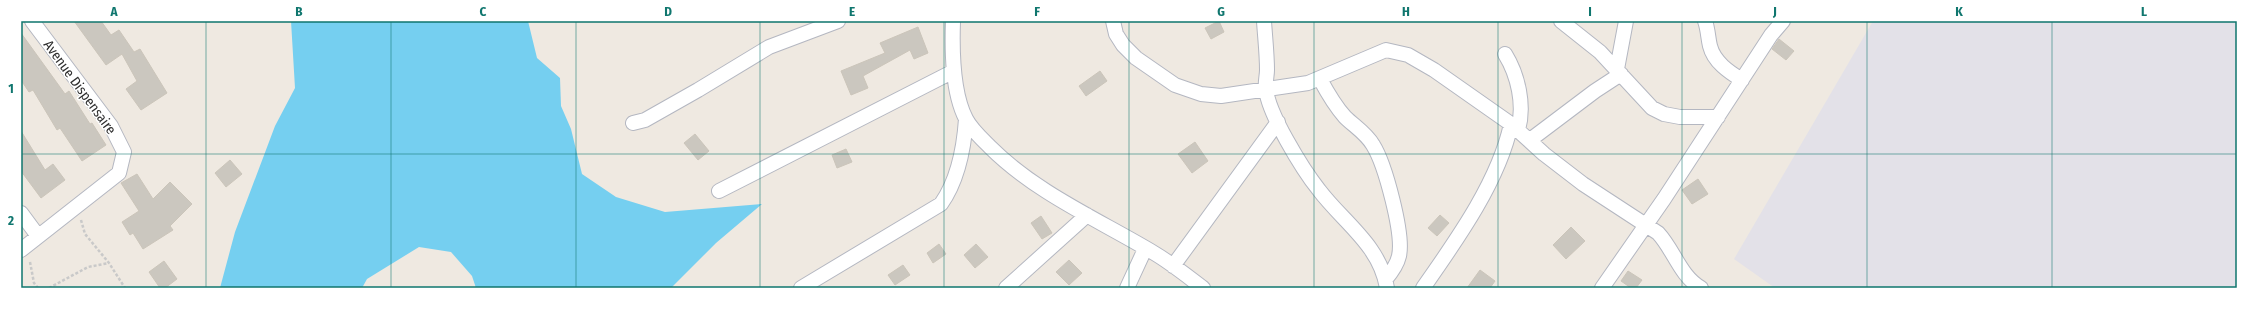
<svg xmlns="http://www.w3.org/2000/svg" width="2258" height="309" font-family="'Fira Sans Condensed',sans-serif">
  <rect width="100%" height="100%" fill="#efe9e1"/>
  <path fill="#e3e1e8" d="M1873 21H2237V288H1775L1734 259Z"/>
  <path fill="#75cff0" d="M291 21H528L537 58 560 78 561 106 571 129 582 174 616 197 665 212 762 204 716 243 671 288H476L472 276 451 252 419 247 367 279 362 288H220L235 232 275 126 295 88Z"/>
  <path fill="#cbc7bf" stroke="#cbc5ba" d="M74 21H101L111 35 119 30 134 52 140 49 167 93 141 110 126 89 137 81 122 54 106 65Z
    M1219 21 1224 32 1211 39 1205 28Z
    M918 27 928 53 914 59 910 50 863 76 868 88 851 95 841 71 885 53 880 43Z
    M21 33 65 94 69 91 90 124 92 123 106 145 82 161 60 128 57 130 33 90 29 92 21 80Z
    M1779 39 1794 51 1786 60 1772 49Z
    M1100 71 1107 81 1086 96 1079 86Z
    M21 131 45 170 53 164 65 180 41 198 21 171Z
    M695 134 709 151 698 160 684 143Z
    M1195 142 1208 161 1192 173 1178 154Z
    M846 149 852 162 837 168 832 155Z
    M230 160 242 174 226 187 215 173Z
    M137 174 153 199 170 182 192 204 170 226 173 230 143 249 133 233 130 235 122 222 139 211 121 183Z
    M1698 179 1708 194 1692 204 1682 190Z
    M1440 215 1449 223 1437 236 1428 228Z
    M1041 216 1052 233 1042 239 1031 223Z
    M1571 227 1585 241 1566 259 1553 245Z
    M939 244 946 254 933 263 927 253Z
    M976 244 988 257 975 268 964 255Z
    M1069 260 1082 273 1069 285 1056 272Z
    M164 261 177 279 165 288H160L149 272Z
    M903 265 910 275 895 285 888 275Z
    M1480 270 1495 281 1490 288H1467Z
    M1628 271 1642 280 1636 288H1631L1621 281Z"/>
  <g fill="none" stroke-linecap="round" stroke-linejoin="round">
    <g stroke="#b4b7c1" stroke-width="16">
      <path id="street" d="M953 21C952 50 952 92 966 119 971 129 982 139 990 147 1036 193 1099 220 1154 253 1171 263 1187 276 1203 288
        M1113 21 1116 34 1123 45 1136 58 1175 85 1201 94 1221 96 1308 83 1386 50 1408 55 1434 70 1511 124 1544 154 1583 184 1658 233C1674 250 1680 276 1701 288
        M1264 21C1265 37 1267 54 1267 70 1267 76 1265 82 1266 88 1267 112 1303 170 1319 190 1343 222 1380 245 1387 288
        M1561 21 1600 52 1652 108 1664 114 1680 117H1718
        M1705 21C1708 29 1708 38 1710 46 1714 62 1729 72 1742 80
        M1505 54C1518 75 1525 105 1518 130
        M1617 69 1626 21
        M1320 79C1327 92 1335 106 1345 117 1354 126 1366 133 1373 145 1385 164 1404 234 1399 256 1397 265 1391 273 1385 280
        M633 123 645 120 698 90 769 47 838 21
        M1530 140 1595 91 1621 74
        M719 191 954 71
        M21 213 38 236
        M21 250 119 173 124 152 111 126 32 21
        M1173 266 1278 122
        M801 288 941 204C958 180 964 148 966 119
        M1006 288 1087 215
        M1127 288 1145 249
        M1423 288C1456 241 1499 181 1511 124
        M1602 288 1664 199 1771 35 1783 21"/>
    </g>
    <path stroke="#c9c9c9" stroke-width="2.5" stroke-dasharray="3 2" stroke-linecap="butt" d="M81 220 85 234 109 263 125 288
      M30 262 34 283 38 288
      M49 288 88 267 109 263"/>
    <use href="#street" stroke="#fff" stroke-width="14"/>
  </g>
  <path fill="none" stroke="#0f766e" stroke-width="1" stroke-opacity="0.55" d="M206 21V288M391 21V288M576 21V288M760 21V288M944 21V288M1129 21V288M1314 21V288M1498 21V288M1682 21V288M1867 21V288M2052 21V288M21 154H2237"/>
  <g text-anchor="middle" stroke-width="3" stroke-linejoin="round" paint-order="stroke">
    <g font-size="14" fill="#2e2e2e" stroke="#fff">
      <text transform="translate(80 87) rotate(54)" y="5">Avenue Dispensaire</text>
    </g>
  </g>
  <rect width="2258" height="309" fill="none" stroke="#ffffff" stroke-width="44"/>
  <rect x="22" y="22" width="2214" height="265" fill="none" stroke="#0f766e" stroke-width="1.5"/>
  <g font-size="13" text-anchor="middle" font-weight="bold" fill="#0f766e">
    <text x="114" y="16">A</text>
    <text x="299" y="16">B</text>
    <text x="483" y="16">C</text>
    <text x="668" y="16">D</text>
    <text x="852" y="16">E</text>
    <text x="1037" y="16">F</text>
    <text x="1221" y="16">G</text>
    <text x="1406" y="16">H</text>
    <text x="1590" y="16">I</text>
    <text x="1775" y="16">J</text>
    <text x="1959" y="16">K</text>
    <text x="2144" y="16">L</text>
    <text x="11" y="93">1</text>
    <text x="11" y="225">2</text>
  </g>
</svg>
